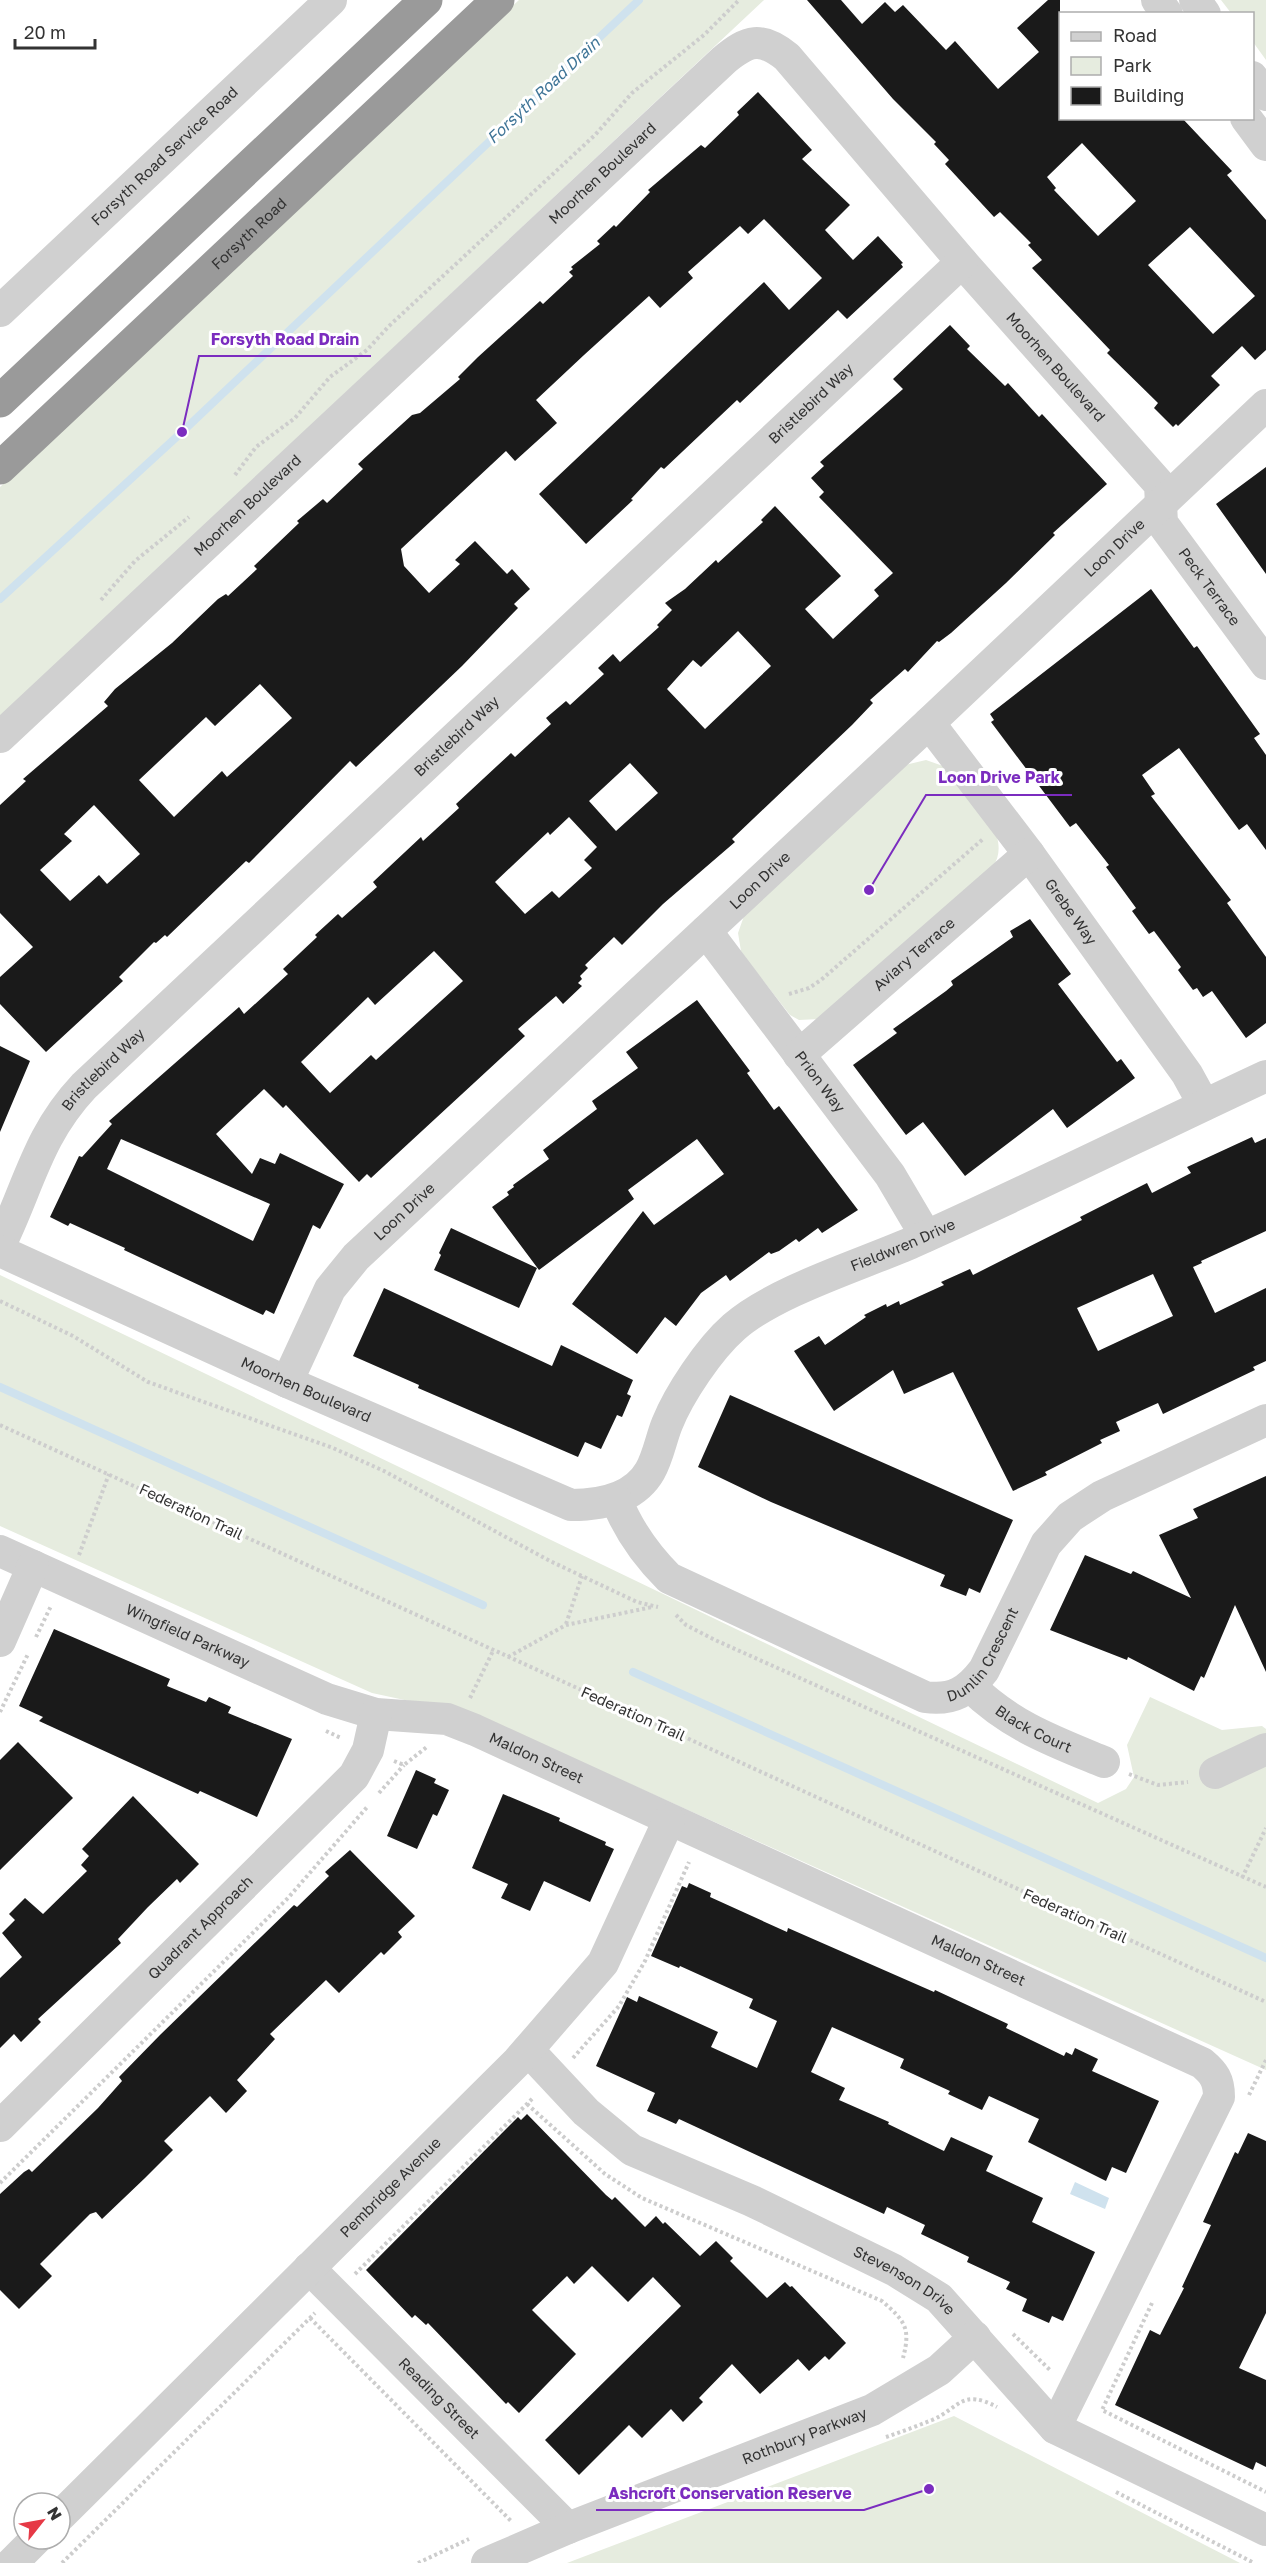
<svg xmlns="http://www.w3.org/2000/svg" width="1266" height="2563" font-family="'Golos Text',sans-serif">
  <rect width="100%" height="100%" fill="#fff"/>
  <path fill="#e6ecdf" d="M519 0H764L0 717V487Z
    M1221 0H1266V60L1253 42 1252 14 1231 13Z
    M926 760 943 766 997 837C1000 848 999 857 993 867L819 1019 799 1020 790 1015 747 960 741 951 738 933 744 916 905 765Z
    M0 1275 1098 1803 1126 1789 1134 1777 1127 1745 1150 1697 1222 1730 1262 1726 1266 1729V2070L479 1716 372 1693 0 1526Z
    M954 2416 1240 2563H567Z"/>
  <path fill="#cfe2ee" d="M1075 2182 1109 2198 1105 2209 1070 2194Z"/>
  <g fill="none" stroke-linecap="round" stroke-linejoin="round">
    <path stroke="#cfe2ee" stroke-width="8" d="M0 599 182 432 639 0
      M0 1387 483 1605
      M633 1672 1266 1958"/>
  </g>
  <path fill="#1a1a1a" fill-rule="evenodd" d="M807 0H841L862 24 885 2 895 12 903 5 946 50 955 41 998 89 1039 52 1017 28 1048 0H1060V118H1182L1232 171 1227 175 1266 220V350L1255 360 1242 346 1211 376 1220 385 1178 426 1176 424 1173 427 1154 408 1158 403 1107 353 1110 350 1032 268 1042 260 1028 245 1031 243 1000 212 994 217 945 164 949 160 934 144 936 142 893 99ZM1082 143 1136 201 1098 236 1054 190 1056 188 1047 177ZM1190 227 1255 296 1213 334 1148 265Z
    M758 92 812 150 802 159 850 205 825 230 853 260 878 236 903 263 901 264 903 267 847 319 838 310 740 403 737 400 664 469 661 467 631 499 633 500 586 544 539 494 764 282 789 310 822 278 764 219 748 234 740 226 688 272 693 278 660 308 649 296 584 355 536 400 557 423 515 461 506 451 401 549 404 566 429 593 460 564 455 560 475 541 507 574 512 569 530 589 514 604 518 608 462 666 356 767 350 761 249 863 246 861 167 937 165 935 156 943 154 942 119 977 123 981 46 1052 0 1004V977L33 947 0 913V805L26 781 23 779 108 706 104 702 115 689 172 643 218 599 226 594 228 596 257 569 254 566 299 523 297 521 323 499 327 503 363 469 358 464 412 415 420 413 460 379 458 377 478 357 540 301 543 304 573 276 569 272 573 269 571 267 600 244 597 241 614 225 616 227 650 192 648 190 701 145 705 148 739 115 737 112ZM260 684 292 718 227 777 222 771 174 817 139 780 206 717 215 726ZM94 805 140 854 107 884 99 875 70 901 40 870 72 841 64 834Z
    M950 325 970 346 967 349 1005 386 1008 383 1039 417 1042 414 1107 484 1053 533 1055 535 1006 583 951 633 939 642 937 641 908 672 905 669 870 700 873 703 852 725 732 839 735 842 663 904 622 945 614 937 585 965 588 968 580 976 582 979 578 983 582 986 563 1004 556 996 518 1029 525 1036 371 1178 367 1174 359 1182 286 1105 283 1108 264 1089 216 1134 252 1174 260 1158 275 1164 280 1153 344 1184 320 1229 313 1225 274 1314 266 1310 263 1315 124 1250 125 1248 70 1223 68 1226 50 1217 79 1156 82 1157 112 1124 109 1121 239 1007 244 1014 288 974 283 969 317 937 315 935 338 914 342 918 377 887 373 882 421 837 423 841 459 808 456 804 511 753 515 757 551 724 546 718 566 701 570 705 604 674 598 668 613 654 620 662 659 627 657 625 672 610 665 603 685 589 716 560 718 563 763 522 761 520 775 506 841 576 805 609 833 639 879 596 874 590 893 573 819 497 824 492 811 478 824 466 820 462 903 389 893 379ZM738 631 771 666 705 729 667 689 693 660 701 667ZM630 763 658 793 616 831 589 801ZM569 817 597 847 584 860 592 868 559 898 552 891 525 914 495 882 548 832 550 835ZM434 951 463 981 376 1060 371 1055 330 1093 301 1062 368 997 375 1005ZM121 1139 270 1204 253 1241 107 1169Z
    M1266 467V574L1216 504Z
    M1151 589 1194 648 1197 646 1260 734 1254 738 1266 755V850L1247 824 1239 830 1179 748 1142 775 1155 794 1151 796 1231 900 1227 903 1266 957V1023L1246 1038 1212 991 1203 997 1197 988 1193 990 1178 970 1181 967 1154 931 1149 934 1132 911 1136 908 1106 867 1109 865 1076 823 1070 827 991 722 994 720 990 714Z
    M1030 919 1071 974 1058 984 1117 1062 1121 1059 1135 1078 1067 1128 1053 1109 965 1176 923 1122 906 1135 853 1065 897 1033 893 1029 946 991 953 985 951 981 1013 937 1010 931Z
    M697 1000 750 1071 747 1073 774 1110 779 1106 858 1210 822 1233 818 1228 799 1242 796 1239 779 1251 771 1254 769 1252 730 1281 726 1275 701 1293 676 1326 665 1317 637 1354 572 1304 643 1211 654 1225 724 1174 697 1139 628 1190 634 1199 539 1270 492 1207 509 1195 507 1192 514 1187 513 1185 549 1159 543 1150 597 1109 592 1101 638 1068 626 1052Z
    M0 1046 30 1061 0 1132Z
    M1252 1137 1255 1143 1266 1138V1231L1201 1261 1202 1263 1193 1267 1215 1313 1266 1288V1361L1253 1367 1255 1370 1163 1414 1158 1403 1116 1422 1120 1431 1100 1440 1102 1443 1045 1472 1047 1475 1013 1491 953 1372 904 1394 893 1370 834 1411 794 1351 819 1336 825 1345 866 1317 864 1315 886 1304 887 1307 899 1301 900 1305 944 1285 941 1282 970 1269 973 1275 1082 1220 1080 1217 1147 1183 1152 1193 1191 1173 1187 1167ZM1153 1274 1173 1316 1098 1351 1077 1308Z
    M451 1228 537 1268 519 1308 434 1270 441 1255 439 1253Z
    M384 1288 552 1366 561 1345 633 1380 627 1394 631 1396 622 1417 617 1415 601 1449 585 1442 578 1457 418 1388 419 1385 353 1356Z
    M730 1395 1013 1520 980 1593 969 1588 966 1596 940 1586 945 1575 771 1502 698 1467Z
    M1266 1476V1672L1235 1605 1204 1678 1201 1676 1194 1691 1128 1657 1127 1660 1050 1630 1085 1555 1131 1574 1133 1571 1191 1598 1159 1535 1198 1518 1193 1509Z
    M54 1629 170 1679 167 1686 206 1702 209 1697 231 1707 228 1713 292 1739 257 1817 200 1791 198 1794 39 1721 43 1717 19 1706Z
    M18 1742 73 1798 0 1870V1760Z
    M416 1770 436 1779 434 1783 449 1790 437 1816 433 1814 417 1849 387 1836Z
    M503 1794 560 1818 559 1821 606 1842 605 1845 614 1849 590 1902 544 1881 530 1911 501 1898 508 1884 472 1868Z
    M133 1796 199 1864 180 1883 177 1879 148 1907 118 1939 121 1943 38 2019 41 2022 21 2042 14 2034 0 2048V1978L22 1957 2 1933 15 1920 9 1914 25 1898 43 1914 87 1871 81 1865 89 1856 82 1849Z
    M350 1850 415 1916 398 1932 402 1937 384 1955 381 1952 339 1993 326 1980 270 2034 275 2039 237 2080 247 2091 226 2113 210 2096 164 2141 173 2150 145 2178 102 2219 96 2212 90 2214 40 2264 52 2276 19 2309 0 2290V2194L24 2172 29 2169 32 2172 98 2108 122 2081 119 2077 160 2035 294 1905 297 1907 329 1876 325 1872Z
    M689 1883 711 1893 710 1897 787 1932 788 1928 934 1992 935 1990 1008 2024 1006 2028 1064 2056 1066 2052 1072 2055 1075 2048 1098 2059 1092 2071 1159 2101 1126 2173 1112 2167 1106 2181 1028 2142 1039 2119 989 2096 982 2110 948 2094 950 2091 900 2068 904 2059 832 2027 811 2072 845 2088 839 2100 889 2122 888 2124 944 2151 951 2137 993 2156 986 2171 1043 2198 1032 2222 1095 2252 1063 2321 1052 2316 1049 2323 1022 2311 1027 2299 1006 2289 1010 2282 967 2262 969 2257 921 2234 925 2225 887 2207 884 2214 679 2119 676 2124 647 2111 655 2093 596 2066 627 1997 637 2002 639 1996 718 2032 711 2047 757 2068 777 2021 749 2008 753 1999 680 1966 679 1968 651 1956 682 1886 687 1888Z
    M527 2114 606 2195 612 2200 615 2197 645 2227 656 2216 663 2224 665 2222 700 2256 716 2241 733 2258 730 2261 767 2298 785 2282 790 2287 792 2286 846 2343 829 2360 825 2356 809 2371 798 2359 760 2394 732 2364 699 2398 703 2402 683 2422 671 2409 642 2438 629 2425 579 2475 545 2440 681 2306 653 2277 628 2302 592 2266 574 2284 567 2276 532 2310 576 2354 519 2413 508 2402 506 2404 428 2323 426 2325 415 2315 412 2318 366 2270 518 2117 521 2120Z
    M1248 2133 1266 2141V2313L1239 2368 1266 2380V2467L1256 2462 1253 2470 1115 2405 1150 2330 1160 2335 1184 2288 1182 2287 1211 2225 1203 2222 1235 2152 1238 2154Z"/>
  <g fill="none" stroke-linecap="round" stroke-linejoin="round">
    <path stroke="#cdcdcd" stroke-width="4" stroke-dasharray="3 3" stroke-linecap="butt" d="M235 475 256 447 295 418 330 377 367 350 389 326 595 135 632 93 704 35 739 0
      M101 600 135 561 189 517
      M789 994 809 988 821 980 983 839
      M0 1301 73 1336 148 1382 333 1448 384 1471 550 1561 637 1602 658 1607
      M0 1425 1266 2002
      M79 1555 109 1474
      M676 1615 686 1625 715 1640 1266 1887
      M566 1624 582 1576
      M36 1637 51 1606
      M508 1657 566 1625 652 1607
      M470 1698 493 1651
      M0 1712 28 1654
      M326 1731 341 1738
      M394 1761 404 1765 428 1746
      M1129 1774 1158 1785 1188 1782
      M379 1793 404 1765
      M1242 1878 1266 1828
      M573 2058 619 2006 645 1961 689 1862
      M1249 2095 1266 2060
      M527 2104 605 2174 642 2198 882 2301C905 2321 911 2328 903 2358
      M0 2183 288 1898 368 1806
      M355 2274 533 2098
      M1152 2303 1102 2410 1266 2492
      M310 2318 512 2522
      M1013 2334 1051 2371
      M886 2437C901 2432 917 2426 932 2420 960 2408 961 2388 997 2407
      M1116 2492 1254 2563
      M62 2563 315 2313
      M418 2563 469 2539"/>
    <g stroke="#d0d0d0" stroke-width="32">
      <path d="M1157 0 1167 14"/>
      <path d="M1195 0 1205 14"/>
      <path d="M1252 77 1266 95"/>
      <path d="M1246 118 1266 145"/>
      <path id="s1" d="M0 311 331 0"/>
      <path id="s2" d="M929 723 1029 854 1187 1074 1204 1105"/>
      <path id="s3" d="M0 737 724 60C748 40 761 36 787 57L962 262 1160 485 1162 523 1266 664"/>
      <path id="s4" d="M706 931 890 1175 926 1236"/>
      <path id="s5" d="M799 1055 1029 854"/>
      <path id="s6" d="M0 1245C29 1186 37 1136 84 1086L962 262"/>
      <path id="s7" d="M0 1251 287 1382 571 1505C600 1505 634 1499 650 1471 658 1457 661 1439 667 1424 679 1394 709 1349 734 1327 775 1291 861 1265 913 1242 1032 1189 1148 1131 1266 1076"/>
      <path id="s8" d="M287 1382 330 1289 356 1257 929 723 1266 405"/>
      <path id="s9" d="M616 1499C628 1530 646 1555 669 1578L925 1697C953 1701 968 1691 984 1670L1046 1544 1070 1517 1102 1496 1266 1420"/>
      <path id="s10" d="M0 1551 327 1699 376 1714 447 1719 475 1730 1202 2063C1214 2073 1219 2080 1219 2097L1055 2428"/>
      <path d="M0 1641 33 1566"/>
      <path id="s11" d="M971 1687C1011 1726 1053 1741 1104 1762"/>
      <path d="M1215 1773 1266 1749"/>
      <path id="s12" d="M528 2050 586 2112 632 2150 752 2201 894 2270 939 2298 1055 2428 1266 2530"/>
      <path id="s13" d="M0 2126 354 1776 368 1750 376 1714"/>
      <path id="s14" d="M309 2268 568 2528"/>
      <path id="s15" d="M60 2516 518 2061 603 1963 669 1820"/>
      <path d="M12 2563 36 2539"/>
      <path id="s16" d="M487 2563 568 2528 872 2410 939 2370 975 2337"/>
    </g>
    <g stroke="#9a9a9a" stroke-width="33">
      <path d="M0 401 426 0"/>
      <path id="s17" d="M0 468 498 0"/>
    </g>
  </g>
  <g text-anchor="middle" stroke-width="6" stroke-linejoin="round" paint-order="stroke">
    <g font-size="15" fill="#333" stroke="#fff">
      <text dy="5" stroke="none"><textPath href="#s1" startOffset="226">Forsyth Road Service Road</textPath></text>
      <text dy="5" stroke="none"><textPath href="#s3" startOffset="825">Moorhen Boulevard</textPath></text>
      <text dy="5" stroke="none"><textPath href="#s17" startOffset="342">Forsyth Road</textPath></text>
      <text dy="5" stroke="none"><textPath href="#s3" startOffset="1473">Moorhen Boulevard</textPath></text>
      <text dy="5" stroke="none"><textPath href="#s6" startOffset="1178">Bristlebird Way</textPath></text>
      <text dy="5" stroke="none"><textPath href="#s3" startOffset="339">Moorhen Boulevard</textPath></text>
      <text dy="5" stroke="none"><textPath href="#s8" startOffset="1182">Loon Drive</textPath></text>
      <text dy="5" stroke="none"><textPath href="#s3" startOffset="1748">Peck Terrace</textPath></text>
      <text dy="5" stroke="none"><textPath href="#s6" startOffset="692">Bristlebird Way</textPath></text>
      <text dy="5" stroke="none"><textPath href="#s8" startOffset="696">Loon Drive</textPath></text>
      <text dy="5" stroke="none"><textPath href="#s2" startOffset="236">Grebe Way</textPath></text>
      <text dy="5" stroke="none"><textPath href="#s5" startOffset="153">Aviary Terrace</textPath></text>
      <text dy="5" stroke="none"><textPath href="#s6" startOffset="206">Bristlebird Way</textPath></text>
      <text dy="5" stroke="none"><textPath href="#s4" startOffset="189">Prion Way</textPath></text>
      <text dy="5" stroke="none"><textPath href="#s8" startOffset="210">Loon Drive</textPath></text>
      <text dy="5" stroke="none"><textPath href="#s7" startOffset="1072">Fieldwren Drive</textPath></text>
      <text dy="5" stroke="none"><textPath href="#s7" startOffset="336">Moorhen Boulevard</textPath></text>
      <text transform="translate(191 1512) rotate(25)" y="5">Federation Trail</text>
      <text dy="5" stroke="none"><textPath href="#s10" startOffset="206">Wingfield Parkway</textPath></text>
      <text dy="5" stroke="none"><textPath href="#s9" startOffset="458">Dunlin Crescent</textPath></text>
      <text transform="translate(633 1714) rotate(24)" y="5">Federation Trail</text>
      <text dy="5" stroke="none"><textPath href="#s11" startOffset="76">Black Court</textPath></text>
      <text dy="5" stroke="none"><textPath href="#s10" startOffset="579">Maldon Street</textPath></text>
      <text transform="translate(1075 1916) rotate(24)" y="5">Federation Trail</text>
      <text dy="5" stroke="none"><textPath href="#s13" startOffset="282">Quadrant Approach</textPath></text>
      <text dy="5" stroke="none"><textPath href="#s10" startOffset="1065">Maldon Street</textPath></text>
      <text dy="5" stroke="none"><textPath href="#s15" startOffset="466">Pembridge Avenue</textPath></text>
      <text dy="5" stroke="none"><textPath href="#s12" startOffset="447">Stevenson Drive</textPath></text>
      <text dy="5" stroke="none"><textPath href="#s14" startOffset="184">Reading Street</textPath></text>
      <text dy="5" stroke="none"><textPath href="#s16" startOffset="342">Rothbury Parkway</textPath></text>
    </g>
    <g font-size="16" font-style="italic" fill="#3f7597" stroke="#fff">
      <text transform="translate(543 90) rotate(-43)" y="6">Forsyth Road Drain</text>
    </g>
  </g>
  <path fill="none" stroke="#7b2cbf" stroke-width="2" d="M182 432L199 356H371M869 890L926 795H1072M929 2489L864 2510H596"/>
  <g fill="#7b2cbf" stroke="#fff" stroke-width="2">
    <circle cx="182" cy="432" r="6"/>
    <circle cx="869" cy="890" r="6"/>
    <circle cx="929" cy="2489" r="6"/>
  </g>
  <g font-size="16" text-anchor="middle" font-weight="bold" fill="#7b2cbf" stroke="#fff" stroke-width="6" stroke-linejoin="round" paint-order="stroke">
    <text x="285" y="345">Forsyth Road Drain</text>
    <text x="999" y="783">Loon Drive Park</text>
    <text x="730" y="2499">Ashcroft Conservation Reserve</text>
  </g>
  <rect x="1059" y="12" width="195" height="108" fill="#ffffff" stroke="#adadad" stroke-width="1.5"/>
  <rect x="1071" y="32" width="30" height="9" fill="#d0d0d0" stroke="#adadad" stroke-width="1.5"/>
  <text x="1113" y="42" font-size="18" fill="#333333">Road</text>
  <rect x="1071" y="57" width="30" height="18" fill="#e6ecdf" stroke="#adadad" stroke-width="1.5"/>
  <text x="1113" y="72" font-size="18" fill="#333333">Park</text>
  <rect x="1071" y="87" width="30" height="18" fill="#1a1a1a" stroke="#adadad" stroke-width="1.5"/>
  <text x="1113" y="102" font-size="18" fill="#333333">Building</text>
  <g transform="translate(42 2521) rotate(59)"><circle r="28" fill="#ffffff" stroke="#adadad" stroke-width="1.5"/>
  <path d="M0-4.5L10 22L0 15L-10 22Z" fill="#e63946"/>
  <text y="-9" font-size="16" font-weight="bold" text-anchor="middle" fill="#333333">N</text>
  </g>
  <path d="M15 39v9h80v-9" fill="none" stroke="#333333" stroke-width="3"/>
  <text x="24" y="39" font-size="18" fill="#333333" stroke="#ffffff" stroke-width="4.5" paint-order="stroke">20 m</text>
</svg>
